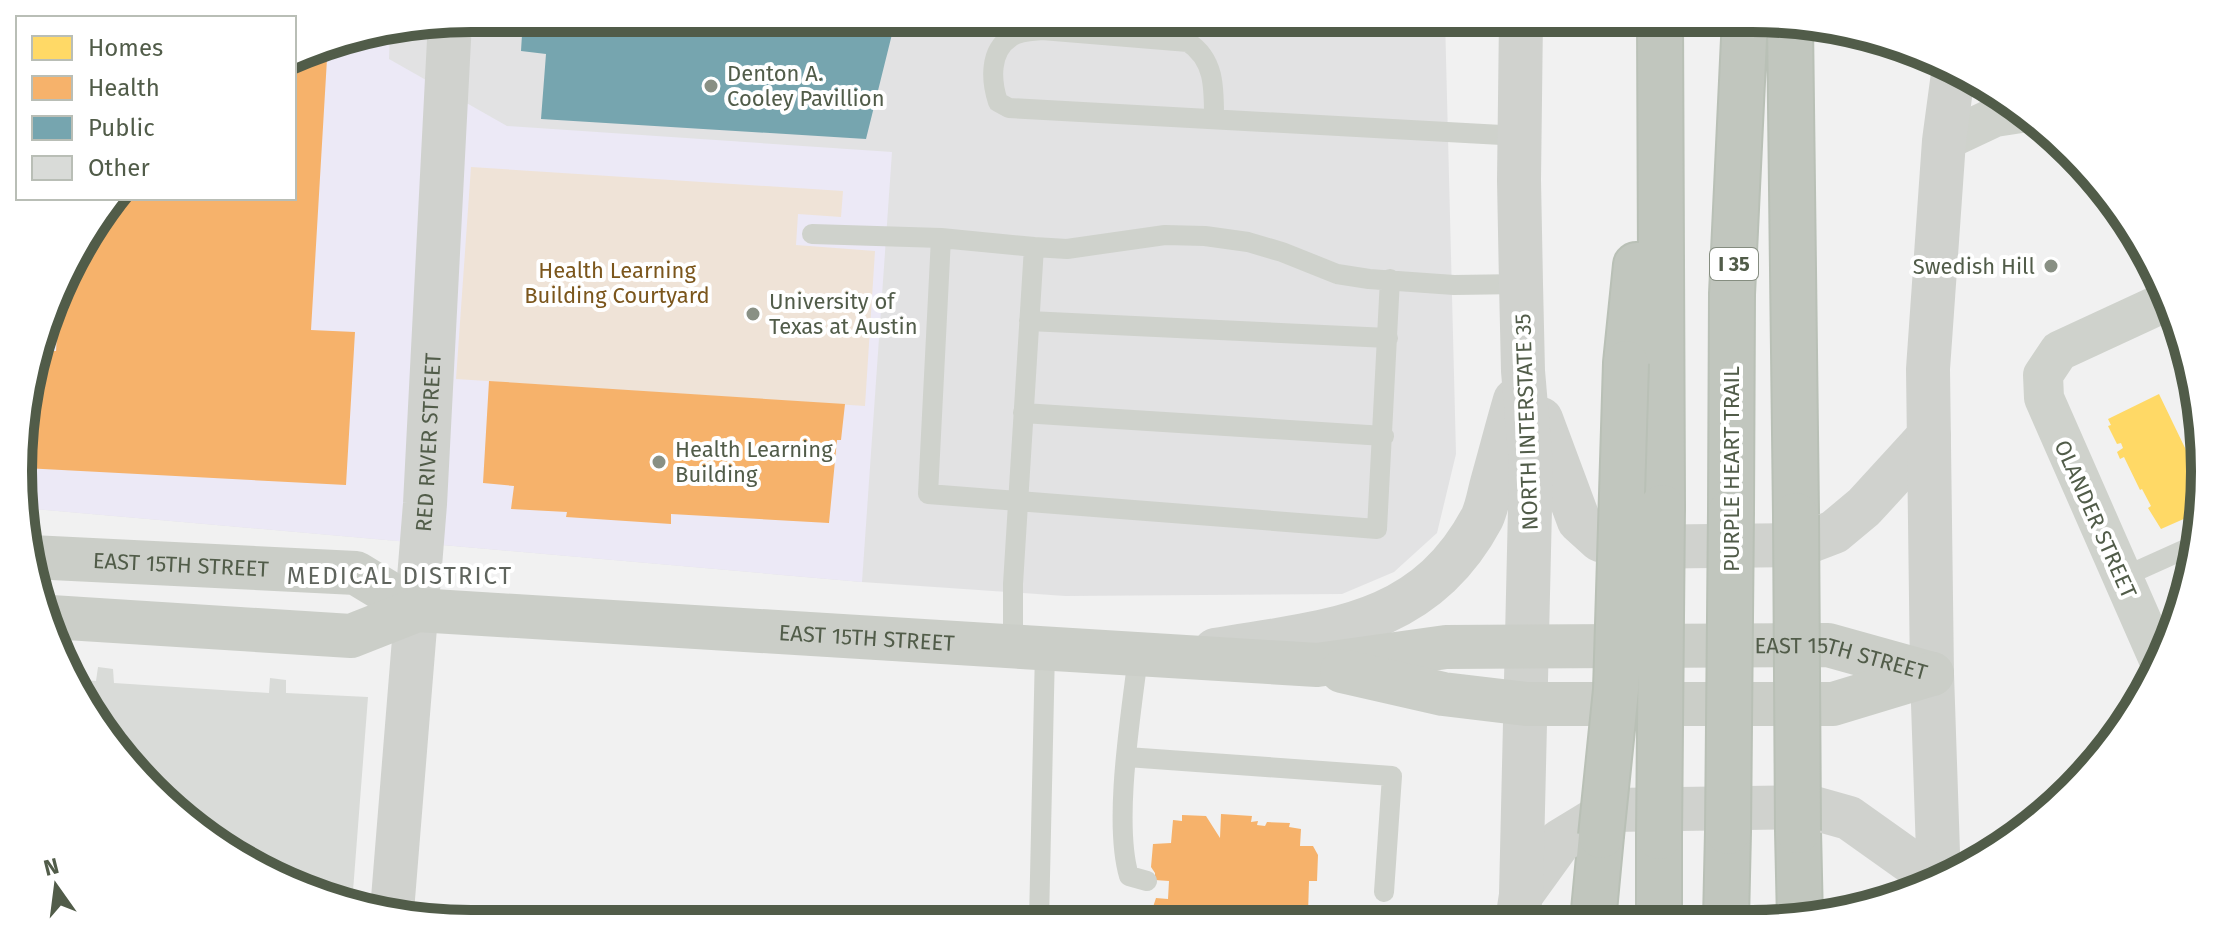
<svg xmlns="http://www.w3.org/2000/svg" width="2223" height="942" font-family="'Fira Sans',sans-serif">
  <rect width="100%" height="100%" fill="#f1f1f1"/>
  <path fill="#e2e2e3" d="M471 18H1445L1456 454 1437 533 1394 572 1342 594 1065 596 862 582 23 508 27 383 79 244 117 198H294L325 42Z"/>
  <path fill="#ece9f6" d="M390 31 389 59 507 126 892 152 862 582 23 508 27 383 79 244 117 198H294L325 42Z"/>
  <path fill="#efe3d7" d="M471 167 843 191 841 217 798 214 796 245 875 251 865 406 456 379Z"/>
  <path fill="#ffd966" d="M2183 362 2193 401 2192 402 2175 365Z
    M2159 394 2199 477 2195 514 2161 529 2148 508 2151 506 2142 489 2140 490 2124 457 2120 459 2117 452 2123 448 2121 443 2117 444 2108 426 2111 425 2108 419Z"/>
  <path fill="#f6b26b" d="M325 42H328L311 330 355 332 346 485 24 468 27 383 39 350 56 351 59 303H57L79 244 117 198H294V60Z
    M489 381 845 404 841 440H837L829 523 671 514V524L566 517 567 512 511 509 514 486 483 483Z
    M1221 814 1252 816 1251 822 1258 821 1257 825 1265 826 1267 822 1290 823 1289 827 1301 829 1300 846H1313L1318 855 1317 881H1309L1308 914 1313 916 1312 922H1146L1147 906 1153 907 1156 898 1168 899 1169 881 1155 880V873L1151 867 1153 844 1171 843 1173 820 1182 821V815L1206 816 1220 838Z"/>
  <path fill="#76a5af" d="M523 18H896L866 139 541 119 546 54 521 51Z"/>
  <path fill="#d9dbd8" d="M98 667 113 669 114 683 269 693 270 678 286 680V693L368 697 352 904 325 900 173 812 78 697 72 679 96 681Z"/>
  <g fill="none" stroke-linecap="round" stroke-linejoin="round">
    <g stroke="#b9c0b6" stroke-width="48">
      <path id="motorway" d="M1660 18 1662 507
        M1790 24 1796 515
        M1626 363 1636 265
        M1731 511 1732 294 1745 18
        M1798 831 1800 920
        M1659 837V921
        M1726 920 1728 832
        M1593 921 1601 836"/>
    </g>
    <path stroke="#cfd2cc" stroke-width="20" d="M1214 119C1214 88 1215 60 1188 42L1042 30C1033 31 1019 31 1011 37 989 51 991 81 998 102L1009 108 1520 136
      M812 234 941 238
      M1034 247 941 238 928 494 1377 529 1390 279
      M1029 321 1388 338
      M1023 413 1384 436
      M2121 578 2190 547
      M1013 647V584L1034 247 1067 249 1165 235 1205 236 1248 242 1282 252 1337 274 1369 279 1454 285 1521 284
      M1138 656C1131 715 1113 822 1129 876L1147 881
      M1127 757 1392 776 1384 892
      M1039 922 1045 650"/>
    <path stroke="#cfd2cc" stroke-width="40" d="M1944 141 1995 117 2021 113
      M2159 660 2044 398 2043 375 2059 351 2167 301"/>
    <g stroke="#d0d2ce" stroke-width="44">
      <path d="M1541 419 1579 521 1600 540 1625 547 1800 545 1834 532 1864 507 1929 436"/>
      <path d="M1215 650C1326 631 1423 629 1482 518 1487 507 1489 494 1492 483 1500 455 1507 427 1515 400"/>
      <path d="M1939 882 1932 674 1928 369 1944 141 1953 74"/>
      <path d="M1521 895 1560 841 1611 810 1810 807 1849 818 1939 882"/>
      <path id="s1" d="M392 911 425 504 450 21"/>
      <path d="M1517 921 1521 895 1531 465 1523 371 1521 284 1519 180 1521 18"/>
    </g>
    <g stroke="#cbcec8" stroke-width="44">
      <path id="s2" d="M31 557 356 573 417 610"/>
      <path id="s3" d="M51 617 351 636 417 610 1317 665 1446 647 1828 645 1932 674"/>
      <path d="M1342 671 1443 694 1526 704H1833L1932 674"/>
    </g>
    <use href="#motorway" stroke="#c1c6be" stroke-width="44"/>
    <g stroke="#b9c0b6" stroke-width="48" stroke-linecap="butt">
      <path id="motorway-bridge" d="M1796 515 1798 831
        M1728 832 1731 511
        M1601 836 1616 690 1626 363
        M1659 837 1662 507"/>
    </g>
    <use href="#motorway-bridge" stroke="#c1c6be" stroke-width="44"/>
  </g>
  <g fill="#899084" stroke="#fff" stroke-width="3">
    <circle cx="711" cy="86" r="8"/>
    <circle cx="2051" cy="266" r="8"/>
    <circle cx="753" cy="314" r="8"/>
    <circle cx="659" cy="462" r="8"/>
  </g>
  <g text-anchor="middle" stroke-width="8" stroke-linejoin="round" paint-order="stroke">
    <rect fill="#fff" stroke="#858d80" stroke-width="2" x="1710" y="248" width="48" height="32" rx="6"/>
    <g font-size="20" font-weight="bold" fill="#515c49">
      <text x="1734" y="271">I 35</text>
    </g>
    <g font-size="22" fill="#515c49" stroke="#fff" text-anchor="start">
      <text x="727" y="81">Denton A.<tspan x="727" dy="25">Cooley Pavillion</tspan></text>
      <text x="2035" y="274" text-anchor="end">Swedish Hill</text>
      <text x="769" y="309">University of<tspan x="769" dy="25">Texas at Austin</tspan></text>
      <text x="675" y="457">Health Learning<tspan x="675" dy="25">Building</tspan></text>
    </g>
    <g font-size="22" fill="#7b561c" stroke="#fff">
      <text x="617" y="278">Health Learning<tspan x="617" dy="25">Building Courtyard</tspan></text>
    </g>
    <g font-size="22" fill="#515c49" stroke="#fff">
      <text transform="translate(1526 422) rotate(-92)" y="8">NORTH INTERSTATE 35</text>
      <text dy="8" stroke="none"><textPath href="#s1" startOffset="470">RED RIVER STREET</textPath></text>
      <text transform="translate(1731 469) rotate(-90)" y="8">PURPLE HEART TRAIL</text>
      <text transform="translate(2096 519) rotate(66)" y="8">OLANDER STREET</text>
      <text dy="8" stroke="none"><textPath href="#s2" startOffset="150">EAST 15TH STREET</textPath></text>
      <text dy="8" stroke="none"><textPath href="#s3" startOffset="822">EAST 15TH STREET</textPath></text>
      <text dy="8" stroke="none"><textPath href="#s3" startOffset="1800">EAST 15TH STREET</textPath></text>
    </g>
    <g font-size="24" letter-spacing="2" fill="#5f645d" stroke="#fff">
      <text x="400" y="584">MEDICAL DISTRICT</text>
    </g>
  </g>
  <path d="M0 0H2223V942H0ZM471 32H1752A439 439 0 0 1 2191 471V471A439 439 0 0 1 1752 910H471A439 439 0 0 1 32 471V471A439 439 0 0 1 471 32Z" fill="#fff" fill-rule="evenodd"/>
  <path fill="none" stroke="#515c49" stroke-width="10" d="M471 32H1752A439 439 0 0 1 2191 471V471A439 439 0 0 1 1752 910H471A439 439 0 0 1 32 471V471A439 439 0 0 1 471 32Z"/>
  <rect x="16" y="16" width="280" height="184" fill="#ffffff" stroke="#b9beb6" stroke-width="2"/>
  <rect x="32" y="36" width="40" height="24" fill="#ffd966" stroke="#b9beb6" stroke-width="2"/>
  <text x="88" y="56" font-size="24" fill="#515c49">Homes</text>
  <rect x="32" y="76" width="40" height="24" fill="#f6b26b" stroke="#b9beb6" stroke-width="2"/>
  <text x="88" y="96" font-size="24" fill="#515c49">Health</text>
  <rect x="32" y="116" width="40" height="24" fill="#76a5af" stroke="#b9beb6" stroke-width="2"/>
  <text x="88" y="136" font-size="24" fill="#515c49">Public</text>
  <rect x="32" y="156" width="40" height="24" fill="#d9dbd8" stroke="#b9beb6" stroke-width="2"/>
  <text x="88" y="176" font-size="24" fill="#515c49">Other</text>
  <g transform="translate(56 886) rotate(346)" stroke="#ffffff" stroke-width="6" paint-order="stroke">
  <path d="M0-6L14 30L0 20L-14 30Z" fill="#515c49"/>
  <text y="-12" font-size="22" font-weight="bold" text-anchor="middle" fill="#515c49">N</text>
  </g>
</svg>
